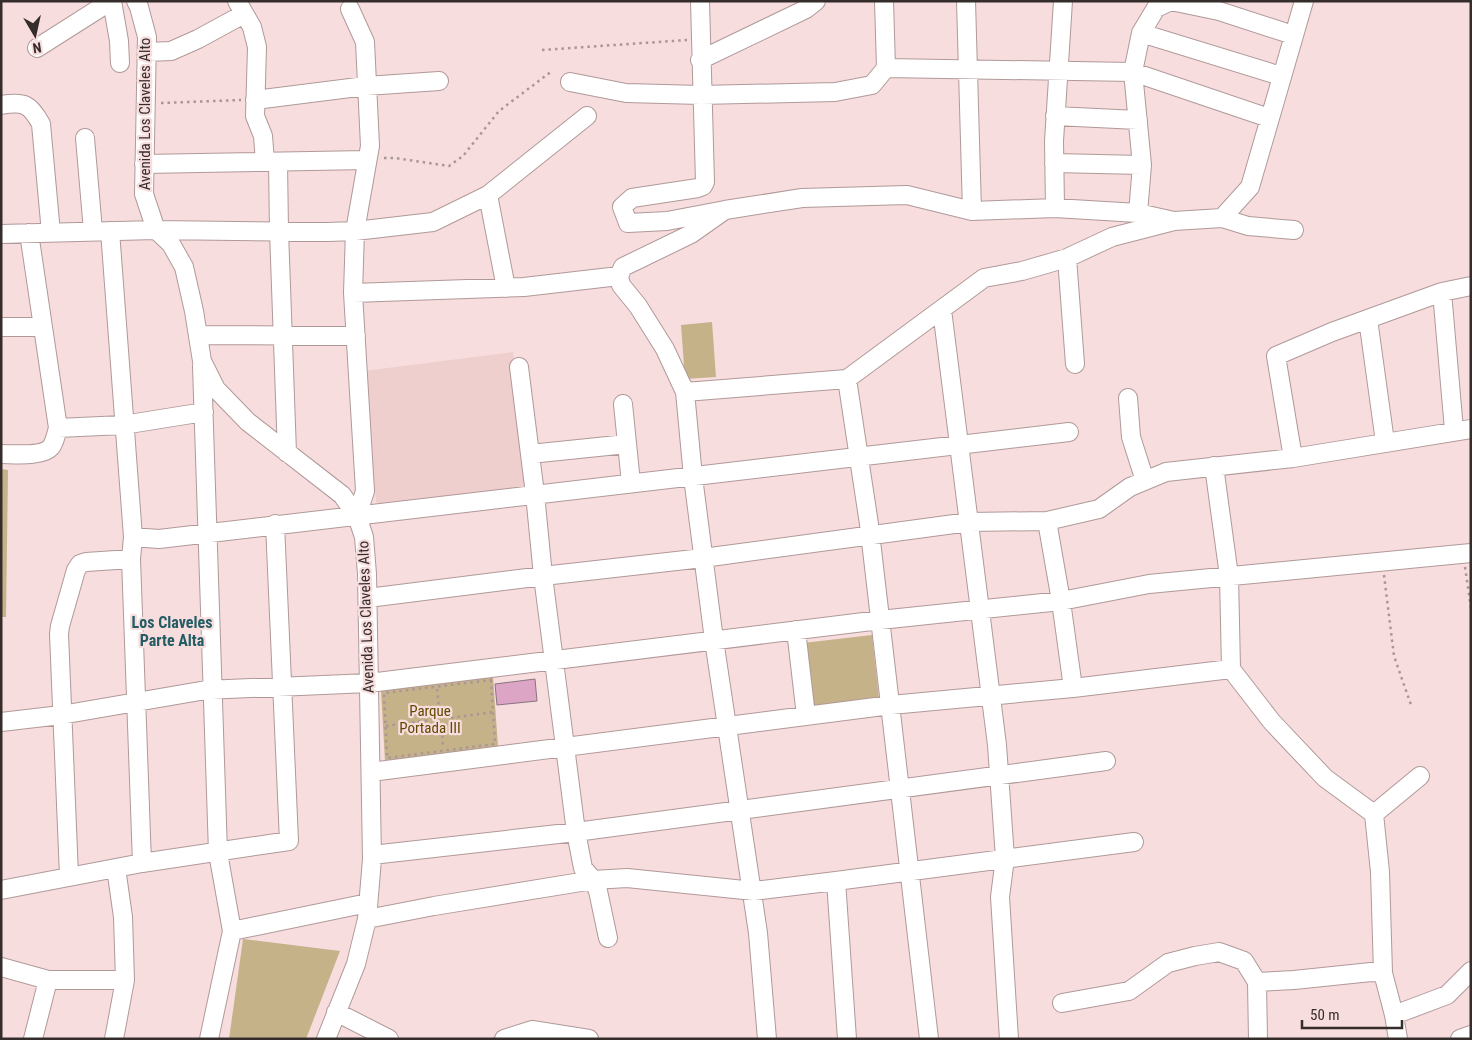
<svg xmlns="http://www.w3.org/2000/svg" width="1472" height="1040" font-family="'Roboto Condensed',sans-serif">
  <rect width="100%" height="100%" fill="#f7dddd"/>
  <path fill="#efcece" d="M513 352 532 490 382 507 376 502 364 371Z"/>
  <path fill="#c6b288" d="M712 322 716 377 685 379 681 325Z
    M1 469 8 470 6 617H1Z
    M872 635 879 699 810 707 803 643Z
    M493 677 498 746 385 761 381 691Z
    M243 939 340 951 306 1039H229Z"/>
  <path fill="#dca4c5" stroke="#88747f" d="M535 679 537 701 497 705 495 684Z"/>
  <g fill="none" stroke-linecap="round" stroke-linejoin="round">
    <g stroke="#b19999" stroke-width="20">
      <path id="minor" d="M112 1 119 41 120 63
        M136 1 139 7 147 37 144 194 156 230 171 244 184 267 194 311 202 361 216 389 248 422 342 495 357 516 364 537 367 574 372 859 367 919 356 964 326 1039
        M237 1 252 27 257 47 255 116 263 136 265 162
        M700 1 705 182 703 186 698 188 632 198 622 207 628 223 667 221 725 210 802 198 907 195 972 211 1055 208 1138 213 1174 221
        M884 1 886 68
        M966 1 972 211
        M1171 1 1219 11 1293 35
        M350 9 365 42 370 146 355 231 353 293 365 491 357 516
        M1141 33 1281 76
        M37 48 111 1
        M147 52 171 51 198 39 244 14
        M700 60 806 9 816 1
        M570 82 626 93 701 95 835 92 872 85 886 68 1133 72 1269 118
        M255 100 366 86 439 81
        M1 105C24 101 30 104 41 124L51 233
        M1055 116 1138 120
        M85 138 93 231
        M278 162 279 231 287 453
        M1054 163 1142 165
        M144 164 367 160
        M488 195 506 288
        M1055 208 1054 141 1063 1
        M725 210 691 234 623 267 619 276 621 285 638 306 665 349 685 392 693 477 714 640 758 933 767 1039
        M1138 213 1142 165 1133 72 1141 33 1156 8 1171 1
        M1222 218 1248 226 1294 230
        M110 231 133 537 131 559 142 863
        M1 234 156 230 328 232 355 231 433 222 488 195 587 116
        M1067 258 1075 364
        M1442 292 1454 430
        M353 293 524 287 619 276
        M942 310 997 745 1005 858 1000 897 1009 1039
        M1368 319 1385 442
        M1 327H43
        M198 335 356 336
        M202 366 218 853 232 931 209 1039
        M519 367 535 494 543 576 576 832 583 868 593 880 598 891 608 938
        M847 379 869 524 929 1039
        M685 392 847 379 984 278 1022 271 1067 258 1112 237 1174 221 1222 218 1250 187 1304 1
        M1128 398 1131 437 1145 481
        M623 404 631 483
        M58 428 123 425 204 412
        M1 454C14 454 43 457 51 447 55 442 56 434 58 428L29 233
        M530 454 627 444
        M1293 458 1276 356 1332 332 1442 292 1471 286
        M1214 466 1229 576 1231 669 1272 722 1325 778 1374 814 1380 872 1383 973 1394 1015 1398 1039
        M1047 521 1061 601 1073 688
        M133 537 159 539 1069 432
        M368 598 543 576 703 558 969 522 1047 521 1099 509 1130 487 1166 472 1293 458 1471 429
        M796 630 806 716
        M1 722 61 715 206 690 369 683 880 620 1061 601 1149 584 1471 553
        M371 772 891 705 1073 688 1231 669
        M1374 814 1420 776
        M372 855 576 832 1106 761
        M69 876 59 634 60 626 76 570 80 564 86 562 131 559
        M836 881 847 1039
        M1 890 142 863 289 841 275 524
        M367 919 434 906 593 880 627 878 754 891 836 881 1134 842
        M232 931 368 903
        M1 967 48 980H125
        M1257 982 1258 1039
        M1062 1003 1129 991 1168 963 1195 956 1219 952 1244 961 1257 982 1294 980 1371 972 1383 973
        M336 1012 389 1039
        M1394 1015 1447 995 1471 971
        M33 1039 48 980
        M114 1039 125 980 123 917 116 868
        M504 1039 532 1030 589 1039
        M1460 1039 1471 1035"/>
    </g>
    <path stroke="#aa9696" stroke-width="2.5" stroke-dasharray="2.5 4" stroke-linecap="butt" d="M542 50 687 40
      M161 103 241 100
      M384 158H395L449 166 463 156 499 111 552 71
      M1465 567 1471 608
      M1384 575 1394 656 1411 705
      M491 680 495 744 387 758 384 693Z
      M437 689 439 708
      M451 718 493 712
      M386 726 430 720
      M442 729 443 747"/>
    <use href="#minor" stroke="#fff" stroke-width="18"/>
  </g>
  <g text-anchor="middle" stroke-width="4.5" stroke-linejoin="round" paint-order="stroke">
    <g font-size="15" fill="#352c2c" stroke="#f7dddd">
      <text transform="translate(145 114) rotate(-90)" y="5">Avenida Los Claveles Alto</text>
      <text transform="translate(366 617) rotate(-92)" y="5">Avenida Los Claveles Alto</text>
    </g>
    <g font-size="15" fill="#634800" stroke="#f7dddd">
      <text x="430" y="716">Parque<tspan x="430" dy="17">Portada III</tspan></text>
    </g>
    <g font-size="16" font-weight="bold" fill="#235c64" stroke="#f7dddd">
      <text x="172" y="628">Los Claveles<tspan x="172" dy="18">Parte Alta</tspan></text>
    </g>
  </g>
  <rect width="1472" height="1040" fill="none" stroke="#352c2c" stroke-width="5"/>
  <g transform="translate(35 35) rotate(171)" stroke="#f7dddd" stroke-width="4" paint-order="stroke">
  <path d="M0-4L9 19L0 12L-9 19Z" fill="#352c2c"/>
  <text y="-8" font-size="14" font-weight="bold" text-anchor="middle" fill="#352c2c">N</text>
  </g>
  <path d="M1302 1020v8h100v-8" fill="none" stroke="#352c2c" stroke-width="2.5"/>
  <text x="1310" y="1020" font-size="15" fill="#352c2c" stroke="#f7dddd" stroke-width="4" paint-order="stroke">50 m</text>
</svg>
